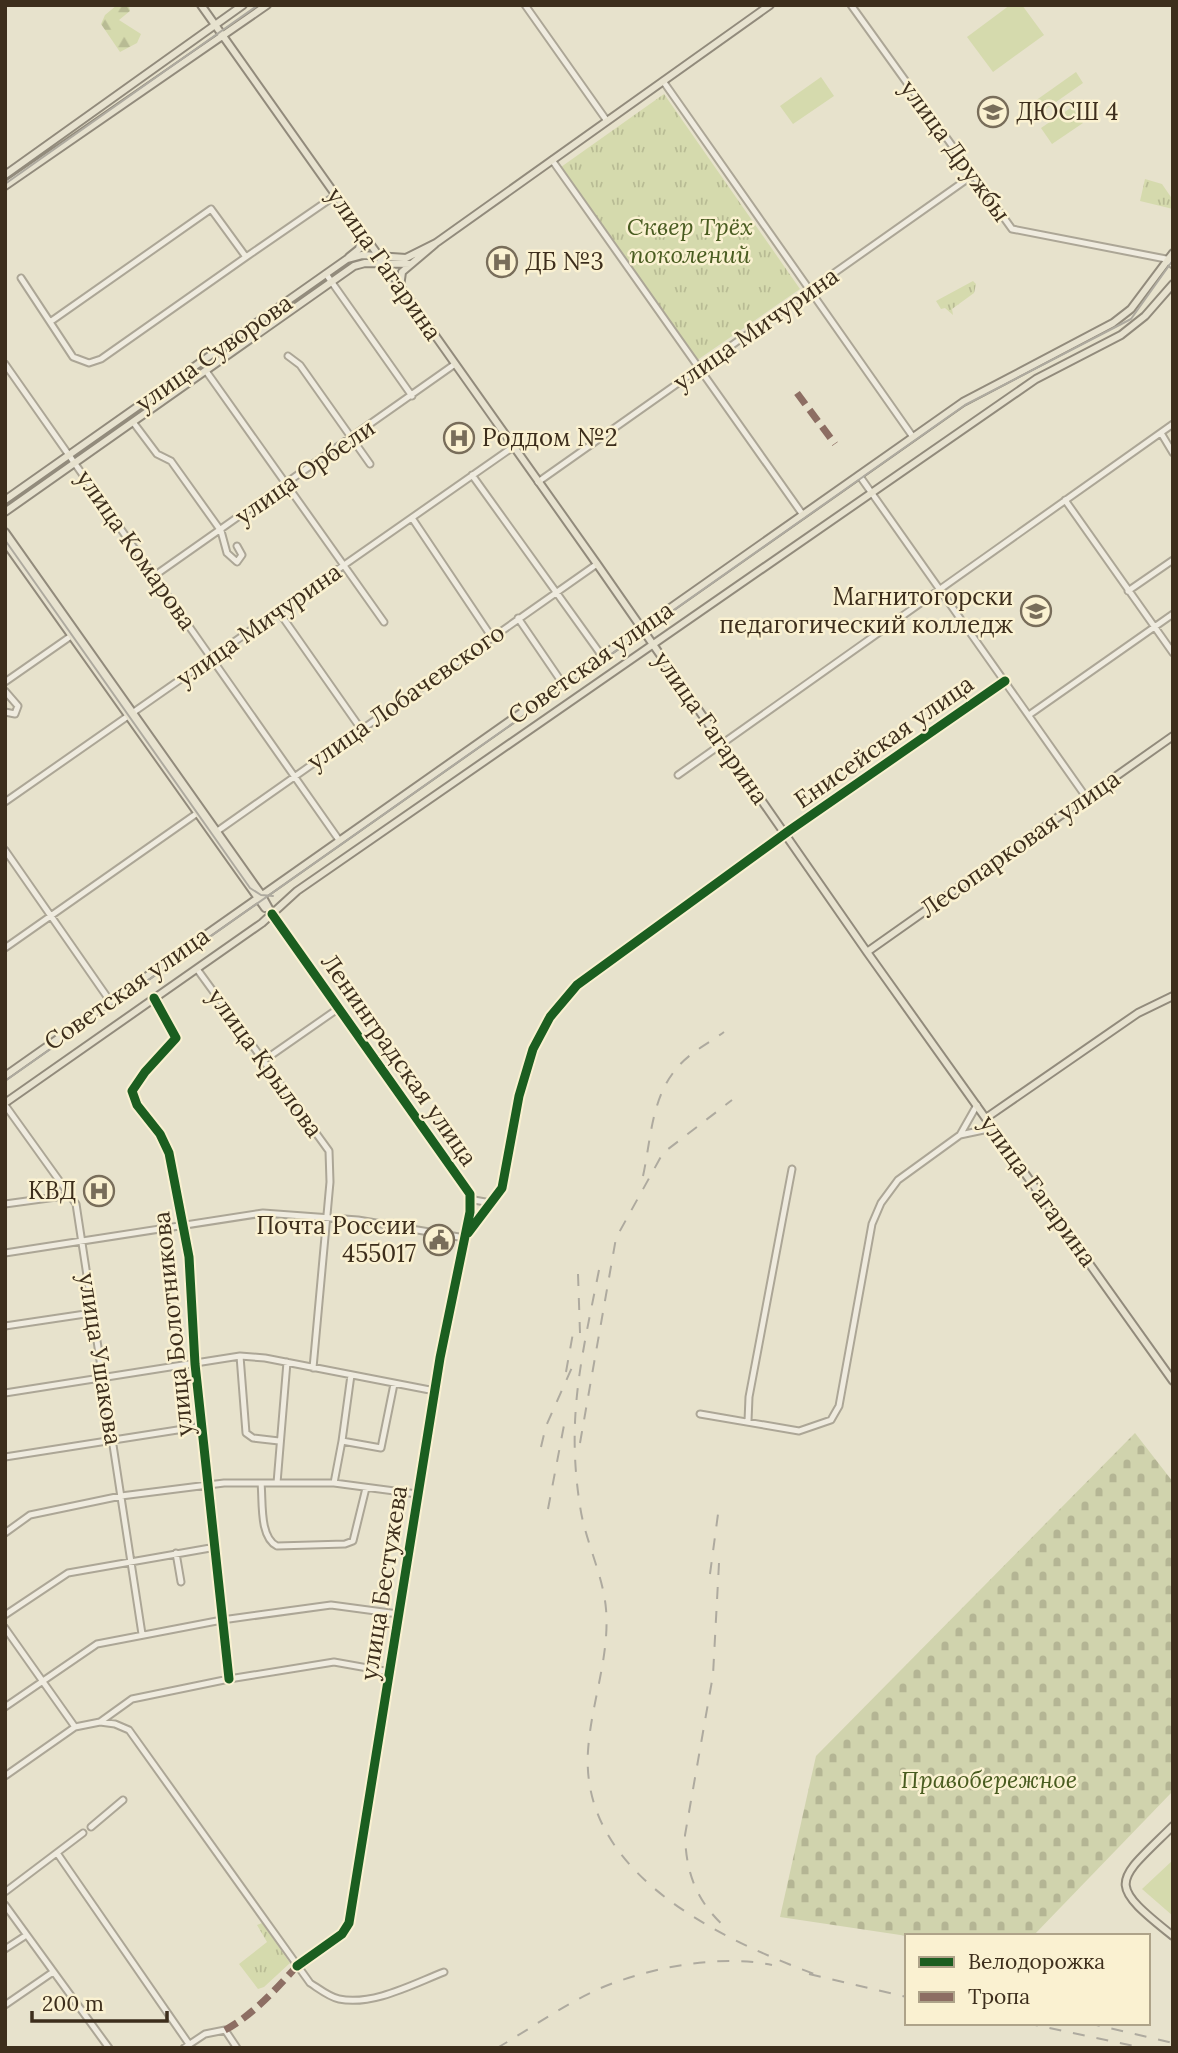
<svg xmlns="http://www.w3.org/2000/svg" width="1178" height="2053" font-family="Lora,serif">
  <defs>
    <pattern id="grass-tufts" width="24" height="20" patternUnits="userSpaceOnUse" patternTransform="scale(1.75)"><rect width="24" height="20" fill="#d5daad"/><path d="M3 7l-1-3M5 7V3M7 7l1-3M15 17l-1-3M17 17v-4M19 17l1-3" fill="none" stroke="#b8bb94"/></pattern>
    <pattern id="forest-firs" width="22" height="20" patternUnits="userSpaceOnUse" patternTransform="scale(1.75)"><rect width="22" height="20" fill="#d5daad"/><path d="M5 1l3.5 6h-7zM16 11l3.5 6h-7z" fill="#b8bb94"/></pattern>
    <pattern id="cemetery-stones" width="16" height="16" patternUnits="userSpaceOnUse" patternTransform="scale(1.75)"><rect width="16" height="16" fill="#d0d3ad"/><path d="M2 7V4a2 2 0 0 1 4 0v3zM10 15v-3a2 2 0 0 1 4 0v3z" fill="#b4b594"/></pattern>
  </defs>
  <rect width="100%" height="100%" fill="#e7e2cc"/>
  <path fill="url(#grass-tufts)" d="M664 94 800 289 696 361 561 167Z
    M1145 179 1162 184 1173 200V209L1140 201Z
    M973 281 976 284 974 293 952 309 953 315 945 308 941 309 936 301Z
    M262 1923 290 1963 264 1987 258 1989 239 1964 267 1942 257 1925Z"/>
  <path fill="url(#forest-firs)" d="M117 5 129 6 130 11 119 20 141 34 137 43 120 52 101 24 105 15Z"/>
  <path fill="url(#cemetery-stones)" d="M1135 1433 1173 1482V1791L1033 1936H907L780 1917 816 1756Z"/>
  <path fill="#d5daad" d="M1010 5H1022L1044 35 993 72 967 37Z
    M1076 72 1083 83 1039 114H1034L1028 106Z
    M821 77 834 96 793 124 780 106Z
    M1072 107 1083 123 1052 144 1041 128Z
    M1173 1860V1916L1142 1889Z"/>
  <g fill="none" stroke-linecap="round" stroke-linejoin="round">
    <g stroke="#aca696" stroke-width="9">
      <path id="minor" d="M525 5 607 121
        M851 5 1012 229 1166 259 1173 265
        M663 81 913 437
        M552 160 803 515
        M326 274 412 396
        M21 278 73 357 89 363 101 359 246 257
        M50 322 211 209 246 257 336 195
        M288 356 300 365 370 464
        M5 364 339 840
        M206 371 384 622
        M133 422 157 454 171 461 221 531 227 553 237 562 242 555 237 546
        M1161 433 1173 453
        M472 475 602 656
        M859 475 1086 797
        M538 482 973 175
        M1065 500 1173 653
        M412 518 491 636
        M154 576 455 364
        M1128 591 1173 560
        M279 612 361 729
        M518 618 563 684
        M5 682 71 636
        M5 691 18 706 15 714 5 712
        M1029 715 1173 614
        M678 775 1173 424
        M5 802 513 447
        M216 832 597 564
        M5 850 110 1001
        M272 914 470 1194V1212L440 1358 349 1923 342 1934 297 1966
        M5 948 196 814
        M197 969 329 1151 330 1182 313 1368
        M154 998 176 1038 145 1072 132 1091 137 1105 160 1134 169 1153 189 1257 195 1364 229 1679
        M263 1061 339 1008
        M5 1105 76 1204 142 1634
        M960 1135 977 1105
        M470 1194 474 1200 491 1203
        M5 1204 71 1195
        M468 1233 502 1188 519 1096 533 1049 550 1017 577 985 790 830 1005 681
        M5 1253 263 1213 358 1220 465 1238
        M5 1326 92 1313
        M240 1356 246 1433 253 1438 279 1441
        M5 1393 240 1356 265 1358 435 1391
        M700 1414 799 1431 831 1420 839 1406 872 1224 881 1203 898 1180 960 1135 993 1128
        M748 1421 749 1397 792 1169
        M342 1441 351 1375
        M5 1457 203 1426
        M261 1483C263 1501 259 1537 277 1546L345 1544 353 1541 366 1488
        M277 1483 287 1362
        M334 1483 342 1441 381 1448 394 1384
        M5 1533 30 1515 121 1496 224 1483H334L417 1494
        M176 1553 181 1582
        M5 1615 68 1573 216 1547
        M5 1628 75 1727
        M5 1707 97 1644 222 1620 331 1605 398 1614
        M100 1722 115 1724 129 1730 310 1983C318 1988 329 1997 339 1999 373 2006 413 1984 444 1972
        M5 1776 75 1727 100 1722 132 1699 229 1679 334 1662 390 1672
        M91 1827 123 1800
        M57 1853 189 2044
        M5 1892 83 1833
        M5 1905 109 2048
        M5 1949 25 1936
        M5 2005 53 1972
        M184 2048 205 2034 225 2030 237 2048"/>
    </g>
    <g stroke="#928b7c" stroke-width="10">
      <path id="major" d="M201 5 597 564 867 952 1173 1381
        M5 175 243 5
        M5 186 267 5
        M349 257 359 249 362 235
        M400 287 402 272 435 244
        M5 500 347 259 362 255 406 258 436 243 770 5
        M5 512 354 266 365 263 411 264
        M5 532 261 894 272 914
        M5 542 265 908
        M867 952 1173 736
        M5 1076 963 402 1113 323 1131 309 1173 253
        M5 1103 262 923 297 891 1036 379 1121 335 1145 316 1173 284
        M986 1118 1138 1013 1173 996
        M1173 1826C1115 1883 1105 1882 1173 1936"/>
    </g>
    <use href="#minor" stroke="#efebdf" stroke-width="5"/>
    <use href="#major" stroke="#e7e2cf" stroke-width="6"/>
    <path stroke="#aeaa9f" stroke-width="2" d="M5 184 258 5
      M5 540 250 888 261 895 273 896
      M5 1081 965 405 1131 319 1173 260"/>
    <path stroke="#aeaa9f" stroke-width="2" stroke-dasharray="12 12" stroke-linecap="butt" d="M643 1176C651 1140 651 1098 677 1068 689 1053 709 1043 724 1032
      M599 1270C582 1356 566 1417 580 1506 585 1541 603 1574 606 1609 610 1657 591 1703 588 1751 580 1874 720 1939 817 1975
      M578 1274 580 1333
      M566 1372 573 1333
      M580 1443 616 1238 663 1153 732 1100
      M541 1447 546 1426 574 1363
      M548 1509 565 1420
      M719 1563 713 1675 685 1835C686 1874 697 1902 726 1928
      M710 1574 718 1514
      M809 1974 907 1997
      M1026 2023 1143 2048
      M1088 2023 1173 2043
      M497 2048C537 2025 578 1994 622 1980 666 1965 725 1955 772 1965"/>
    <path stroke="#8d6e63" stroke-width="7" stroke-dasharray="14 7" stroke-linecap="butt" d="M797 393 835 444
      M225 2030C253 2015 276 1989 297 1966"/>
    <g stroke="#faf1d1" stroke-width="13">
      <path id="cycleway" d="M272 914 470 1194V1212L440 1358 349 1923 342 1934 297 1966
        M154 998 176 1038 145 1072 132 1091 137 1105 160 1134 169 1153 189 1257 195 1364 229 1679
        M468 1233 502 1188 519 1096 533 1049 550 1017 577 985 790 830 1005 681"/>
    </g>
    <use href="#cycleway" stroke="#1b5e20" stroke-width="9"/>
  </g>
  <defs>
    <g id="university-ring" transform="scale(1.575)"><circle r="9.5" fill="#faf1d1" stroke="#786d5a" stroke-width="1.5"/><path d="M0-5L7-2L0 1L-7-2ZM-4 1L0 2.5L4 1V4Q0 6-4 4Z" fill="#786d5a"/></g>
    <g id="hospital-ring" transform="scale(1.575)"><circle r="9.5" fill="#faf1d1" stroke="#786d5a" stroke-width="1.5"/><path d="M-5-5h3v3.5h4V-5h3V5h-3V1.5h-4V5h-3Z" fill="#786d5a"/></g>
    <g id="civic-ring" transform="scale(1.575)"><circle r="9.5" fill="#faf1d1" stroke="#786d5a" stroke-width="1.5"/><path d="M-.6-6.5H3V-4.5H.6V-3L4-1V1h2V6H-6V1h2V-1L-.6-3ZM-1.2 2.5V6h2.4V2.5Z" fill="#786d5a"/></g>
  </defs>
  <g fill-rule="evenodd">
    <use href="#university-ring" x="993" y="112"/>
    <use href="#hospital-ring" x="502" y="262"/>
    <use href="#hospital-ring" x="459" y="438"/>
    <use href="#university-ring" x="1036" y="611"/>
    <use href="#hospital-ring" x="99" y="1191"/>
    <use href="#civic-ring" x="439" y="1240"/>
  </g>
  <g text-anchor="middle" stroke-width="5" stroke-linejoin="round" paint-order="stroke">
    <g font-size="24" fill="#3d2e1c" stroke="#faf1d1" text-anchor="start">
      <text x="1016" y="120">ДЮСШ 4</text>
      <text x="525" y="270">ДБ №3</text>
      <text x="482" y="446">Роддом №2</text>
      <text x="1013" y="605" text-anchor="end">Магнитогорски<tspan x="1013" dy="28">педагогический колледж</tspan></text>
      <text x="76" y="1199" text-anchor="end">КВД</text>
      <text x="416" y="1234" text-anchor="end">Почта России<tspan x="416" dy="28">455017</tspan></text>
    </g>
    <g font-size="24" fill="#3d2e1c" stroke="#faf1d1">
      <text transform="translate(955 151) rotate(54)" y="8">улица Дружбы</text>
      <text transform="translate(384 264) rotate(55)" y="8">улица Гагарина</text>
      <text transform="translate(756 329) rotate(-35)" y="8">улица Мичурина</text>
      <text transform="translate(214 353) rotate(-35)" y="8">улица Суворова</text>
      <text transform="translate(305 472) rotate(-35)" y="8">улица Орбели</text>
      <text transform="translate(136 550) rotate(55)" y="8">улица Комарова</text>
      <text transform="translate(259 625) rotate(-35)" y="8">улица Мичурина</text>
      <text transform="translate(591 663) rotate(-35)" y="8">Советская улица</text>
      <text transform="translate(406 697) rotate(-35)" y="8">улица Лобачевского</text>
      <text transform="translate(711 728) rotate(55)" y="8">улица Гагарина</text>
      <text transform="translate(884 742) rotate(-35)" y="8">Енисейская улица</text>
      <text transform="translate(1020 844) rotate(-35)" y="8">Лесопарковая улица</text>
      <text transform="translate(127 989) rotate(-35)" y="8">Советская улица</text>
      <text transform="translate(399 1060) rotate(55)" y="8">Ленинградская улица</text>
      <text transform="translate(265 1063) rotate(54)" y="8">улица Крылова</text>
      <text transform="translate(1038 1191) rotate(54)" y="8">улица Гагарина</text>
      <text transform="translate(173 1324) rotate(-96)" y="8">улица Болотникова</text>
      <text transform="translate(100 1359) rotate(81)" y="8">улица Ушакова</text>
      <text transform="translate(384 1583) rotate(-81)" y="8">улица Бестужева</text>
    </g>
    <g font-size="24" font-style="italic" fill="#495c20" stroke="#faf1d1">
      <text x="690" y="235">Сквер Трёх<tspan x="690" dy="28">поколений</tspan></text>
      <text x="989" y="1788">Правобережное</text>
    </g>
  </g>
  <rect width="1178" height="2053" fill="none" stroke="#3d2e1c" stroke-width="14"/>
  <rect x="905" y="1934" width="245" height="91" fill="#faf1d1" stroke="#aea389" stroke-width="2"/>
  <rect x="919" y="1957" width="35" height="10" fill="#1b5e20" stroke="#aea389" stroke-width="2"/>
  <text x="968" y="1969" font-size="21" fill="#3d2e1c">Велодорожка</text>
  <rect x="919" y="1992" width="35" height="10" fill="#8d6e63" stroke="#aea389" stroke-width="2"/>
  <text x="968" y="2004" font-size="21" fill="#3d2e1c">Тропа</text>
  <path d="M32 2011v10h135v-10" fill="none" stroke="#3d2e1c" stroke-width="3.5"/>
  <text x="42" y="2011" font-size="21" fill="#3d2e1c" stroke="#faf1d1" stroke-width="5" paint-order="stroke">200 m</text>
</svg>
